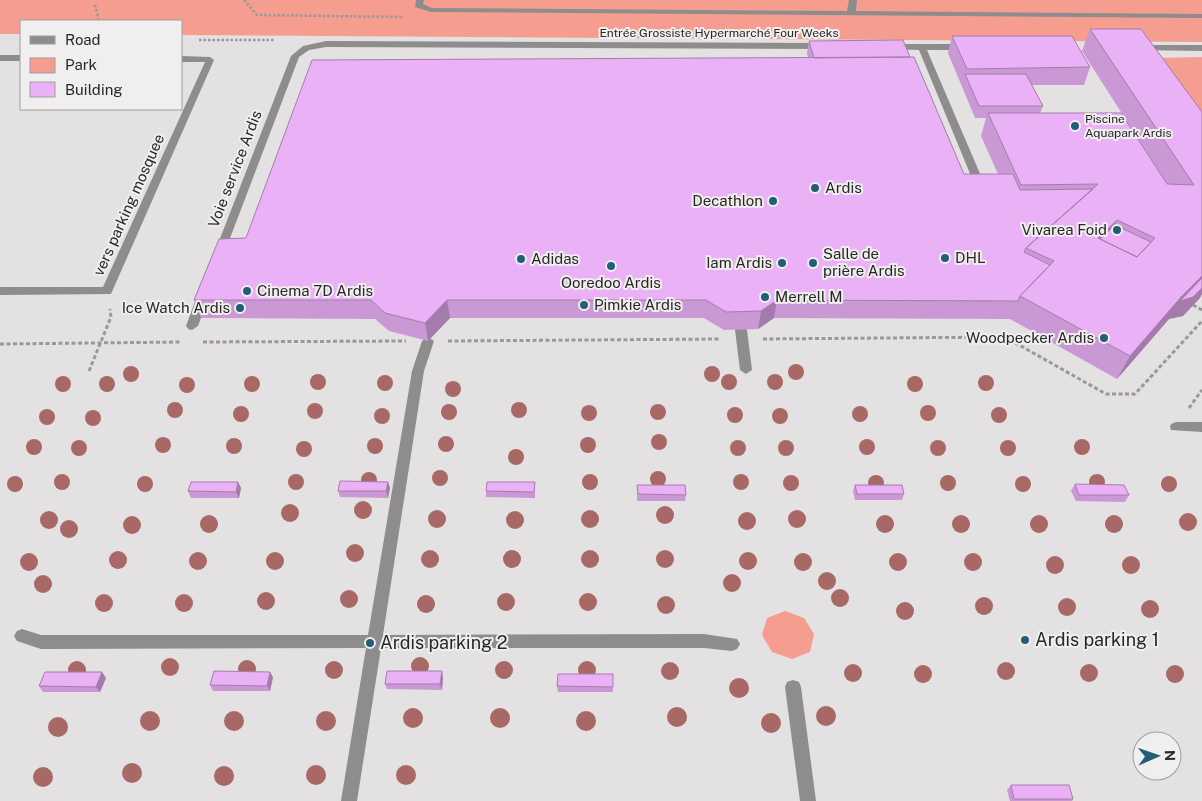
<svg xmlns="http://www.w3.org/2000/svg" width="1202" height="801" font-family="'Public Sans',sans-serif">
  <rect width="100%" height="100%" fill="#e4e1e2"/>
  <path fill="#f59d8f" d="M0 0H1202V42L181 35V21H21V34H0Z
    M1202 57V118L1158 58Z
    M785 611 804 618 814 634 810 652 792 659 772 652 762 635 767 618Z"/>
  <g fill="none" stroke-linecap="round" stroke-linejoin="round">
    <path stroke="#9b9899" stroke-width="2.5" stroke-dasharray="2.5 2" stroke-linecap="butt" d="M244 0 257 15 404 17
      M95 5 99 21
      M199 40H275"/>
    <path stroke="#9b9899" stroke-width="3" stroke-dasharray="4 2.5" stroke-linecap="butt" d="M1193 305 1202 310
      M763 339 1005 337 1106 394H1135L1202 321
      M448 341 721 339
      M203 342 406 341
      M0 344 181 342
      M89 371 111 317 110 309
      M1189 408 1202 390"/>
    <path fill="#8e8c8c" fill-rule="evenodd" d="M416 0H424L423 4 432 8 847 11 849 0H857L856 11 1202 14V18L431 12 415 7Z
      M326 41 825 43 829 46 825 49 326 47 309 50 299 57 224 254 219 258 215 256 214 254 291 56 303 46Z
      M890 44H965L969 47 965 50H927L981 176 980 178H972L971 176 919 50 887 49V45Z
      M1140 45H1202V51L1137 50 1136 48Z
      M0 55H21V61H0Z
      M181 56 210 57 214 60 111 294 0 295V287H103L205 62H181Z
      M203 292 209 296 198 326 192 330 188 329 186 326 197 296Z
      M741 326 747 330 752 370 746 374 740 370 735 330Z
      M428 337 434 341 424 371 383 635 704 634 737 639 740 644 737 649 732 651 704 648H381L357 801H341L366 648 41 649 17 641 14 636 17 631 22 629 41 635H368L412 371 422 341Z
      M1176 422H1202V432L1171 430 1170 427 1171 424Z
      M793 680 799 682 801 687 816 801H800L785 687 787 682Z"/>
  </g>
  <g fill="#a86966">
    <circle cx="796" cy="372" r="8"/>
    <circle cx="131" cy="374" r="8"/>
    <circle cx="712" cy="374" r="8"/>
    <circle cx="318" cy="382" r="8"/>
    <circle cx="729" cy="382" r="8"/>
    <circle cx="775" cy="382" r="8"/>
    <circle cx="385" cy="383" r="8"/>
    <circle cx="986" cy="383" r="8"/>
    <circle cx="63" cy="384" r="8"/>
    <circle cx="107" cy="384" r="8"/>
    <circle cx="252" cy="384" r="8"/>
    <circle cx="915" cy="384" r="8"/>
    <circle cx="187" cy="385" r="8"/>
    <circle cx="453" cy="389" r="8"/>
    <circle cx="175" cy="410" r="8"/>
    <circle cx="519" cy="410" r="8"/>
    <circle cx="315" cy="411" r="8"/>
    <circle cx="449" cy="412" r="8"/>
    <circle cx="658" cy="412" r="8"/>
    <circle cx="589" cy="413" r="8"/>
    <circle cx="928" cy="413" r="8"/>
    <circle cx="241" cy="414" r="8"/>
    <circle cx="860" cy="414" r="8"/>
    <circle cx="735" cy="415" r="8"/>
    <circle cx="999" cy="415" r="8"/>
    <circle cx="382" cy="416" r="8"/>
    <circle cx="780" cy="416" r="8"/>
    <circle cx="47" cy="417" r="8"/>
    <circle cx="93" cy="418" r="8"/>
    <circle cx="659" cy="442" r="8"/>
    <circle cx="446" cy="444" r="8"/>
    <circle cx="163" cy="445" r="8"/>
    <circle cx="588" cy="445" r="8"/>
    <circle cx="234" cy="446" r="8"/>
    <circle cx="375" cy="446" r="8"/>
    <circle cx="34" cy="447" r="8"/>
    <circle cx="867" cy="447" r="8"/>
    <circle cx="1082" cy="447" r="8"/>
    <circle cx="79" cy="448" r="8"/>
    <circle cx="738" cy="448" r="8"/>
    <circle cx="786" cy="448" r="8"/>
    <circle cx="938" cy="448" r="8"/>
    <circle cx="1008" cy="448" r="8"/>
    <circle cx="304" cy="449" r="8"/>
    <circle cx="516" cy="457" r="8"/>
    <circle cx="440" cy="478" r="8"/>
    <circle cx="658" cy="479" r="8"/>
    <circle cx="369" cy="480" r="8"/>
    <circle cx="62" cy="482" r="8"/>
    <circle cx="296" cy="482" r="8"/>
    <circle cx="590" cy="482" r="8"/>
    <circle cx="741" cy="482" r="8"/>
    <circle cx="1097" cy="482" r="8"/>
    <circle cx="791" cy="483" r="8"/>
    <circle cx="876" cy="483" r="8"/>
    <circle cx="948" cy="483" r="8"/>
    <circle cx="15" cy="484" r="8"/>
    <circle cx="145" cy="484" r="8"/>
    <circle cx="1023" cy="484" r="8"/>
    <circle cx="1169" cy="484" r="8"/>
    <circle cx="363" cy="510" r="9"/>
    <circle cx="290" cy="513" r="9"/>
    <circle cx="665" cy="515" r="9"/>
    <circle cx="437" cy="519" r="9"/>
    <circle cx="590" cy="519" r="9"/>
    <circle cx="797" cy="519" r="9"/>
    <circle cx="49" cy="520" r="9"/>
    <circle cx="515" cy="520" r="9"/>
    <circle cx="747" cy="521" r="9"/>
    <circle cx="1188" cy="522" r="9"/>
    <circle cx="209" cy="524" r="9"/>
    <circle cx="885" cy="524" r="9"/>
    <circle cx="961" cy="524" r="9"/>
    <circle cx="1039" cy="524" r="9"/>
    <circle cx="1114" cy="524" r="9"/>
    <circle cx="132" cy="525" r="9"/>
    <circle cx="69" cy="529" r="9"/>
    <circle cx="355" cy="553" r="9"/>
    <circle cx="430" cy="559" r="9"/>
    <circle cx="512" cy="559" r="9"/>
    <circle cx="590" cy="559" r="9"/>
    <circle cx="665" cy="559" r="9"/>
    <circle cx="118" cy="560" r="9"/>
    <circle cx="198" cy="561" r="9"/>
    <circle cx="275" cy="561" r="9"/>
    <circle cx="748" cy="561" r="9"/>
    <circle cx="29" cy="562" r="9"/>
    <circle cx="803" cy="562" r="9"/>
    <circle cx="898" cy="562" r="9"/>
    <circle cx="973" cy="562" r="9"/>
    <circle cx="1055" cy="565" r="9"/>
    <circle cx="1131" cy="565" r="9"/>
    <circle cx="827" cy="581" r="9"/>
    <circle cx="732" cy="583" r="9"/>
    <circle cx="43" cy="584" r="9"/>
    <circle cx="840" cy="598" r="9"/>
    <circle cx="349" cy="599" r="9"/>
    <circle cx="266" cy="601" r="9"/>
    <circle cx="506" cy="602" r="9"/>
    <circle cx="588" cy="602" r="9"/>
    <circle cx="104" cy="603" r="9"/>
    <circle cx="184" cy="603" r="9"/>
    <circle cx="426" cy="604" r="9"/>
    <circle cx="666" cy="605" r="9"/>
    <circle cx="984" cy="606" r="9"/>
    <circle cx="1067" cy="607" r="9"/>
    <circle cx="1150" cy="609" r="9"/>
    <circle cx="905" cy="611" r="9"/>
    <circle cx="420" cy="666" r="9"/>
    <circle cx="170" cy="667" r="9"/>
    <circle cx="247" cy="669" r="9"/>
    <circle cx="77" cy="670" r="9"/>
    <circle cx="334" cy="670" r="9"/>
    <circle cx="504" cy="670" r="9"/>
    <circle cx="587" cy="670" r="9"/>
    <circle cx="670" cy="671" r="9"/>
    <circle cx="1006" cy="671" r="9"/>
    <circle cx="853" cy="673" r="9"/>
    <circle cx="1089" cy="673" r="9"/>
    <circle cx="923" cy="674" r="9"/>
    <circle cx="1175" cy="674" r="9"/>
    <circle cx="739" cy="688" r="10"/>
    <circle cx="826" cy="716" r="10"/>
    <circle cx="677" cy="717" r="10"/>
    <circle cx="413" cy="718" r="10"/>
    <circle cx="500" cy="718" r="10"/>
    <circle cx="150" cy="721" r="10"/>
    <circle cx="234" cy="721" r="10"/>
    <circle cx="326" cy="721" r="10"/>
    <circle cx="586" cy="721" r="10"/>
    <circle cx="771" cy="723" r="10"/>
    <circle cx="58" cy="727" r="10"/>
    <circle cx="132" cy="773" r="10"/>
    <circle cx="316" cy="775" r="10"/>
    <circle cx="406" cy="775" r="10"/>
    <circle cx="224" cy="776" r="10"/>
    <circle cx="43" cy="777" r="10"/>
  </g>
  <path fill="#ca98d4" d="M1090 29 1202 112 1200 298 1183 316 1169 319 1117 379 1010 319 774 318 758 329 724 330 704 318H450L428 341 389 331 375 319 201 318 194 300 246 238 808 58 807 53 809 41 910 57 964 174H998L981 136 986 118H975L948 53 952 36 1090 67 1084 85H1032L1043 106 1040 113 1167 184 1082 51Z
    M238 482 241 488 239 498H191L188 491Z
    M388 482 390 488 388 498 340 497 338 491Z
    M1075 484 1129 495 1125 502 1076 501 1071 491Z
    M637 485 686 495 685 501H637Z
    M855 485 904 494 902 500H855L853 491Z
    M535 488V498L486 497V491Z
    M613 674V692H558L557 686Z
    M273 677 270 691H213L210 685Z
    M443 677 442 690 387 689 385 684Z
    M106 678 100 692H43L39 686Z
    M1011 785 1073 799 1072 801H1010L1007 790Z"/>
  <path fill="#a47cac" d="M1117 220 1106 244 1098 238Z
    M1202 276V294L1200 298 1183 316 1169 319 1117 379 1130 356 1182 296Z
    M447 300 450 318 428 341 425 323Z
    M777 300 774 318 758 329 761 311Z
    M238 482 241 488 239 498 236 492Z
    M388 482 390 488 388 498 386 491Z
    M442 671 443 677 442 690 440 684Z
    M102 672 106 678 100 692 96 687Z
    M270 672 273 677 270 691 267 686Z"/>
  <path fill="#ebb1f6" stroke="#a47cac" fill-rule="evenodd" d="M1090 29H1141L1202 112V276L1182 296 1130 356 1020 296 1054 261 1026 248 1098 184 1021 185 988 113H1121L1167 184 1194 185ZM1117 220 1155 238 1137 257 1098 238Z
    M952 36H1072L1090 67 967 69Z
    M903 40 910 57 814 58 809 41Z
    M914 57 964 174H1013L1020 190 1093 189 1026 248 1024 252 1050 265 1020 296 1018 301 777 300 761 311 726 312 706 300H447L425 323 385 313 371 300H194L219 239 246 238 312 60Z
    M965 74H1026L1043 106H979Z
    M1115 225 1151 242 1137 257 1100 239Z
    M1202 278V288L1193 297 1180 301Z
    M340 481 388 482 386 491H338Z
    M191 482H238L236 492 188 491Z
    M487 482H535L534 492 486 491Z
    M1075 484 1124 485 1129 495H1079Z
    M637 485H685L686 495 638 494Z
    M855 485H902L904 494H857Z
    M214 671 270 672 267 686 210 685Z
    M387 671H442L440 684H385Z
    M45 672H102L96 687 39 686Z
    M558 674H613V687L557 686Z
    M1011 785H1069L1073 799H1014Z"/>
  <g fill="#225e76" stroke="#f1eeef" stroke-width="2">
    <circle cx="1075" cy="126" r="5"/>
    <circle cx="815" cy="188" r="5"/>
    <circle cx="773" cy="201" r="5"/>
    <circle cx="1117" cy="230" r="5"/>
    <circle cx="945" cy="258" r="5"/>
    <circle cx="521" cy="259" r="5"/>
    <circle cx="782" cy="263" r="5"/>
    <circle cx="813" cy="263" r="5"/>
    <circle cx="611" cy="266" r="5"/>
    <circle cx="247" cy="291" r="5"/>
    <circle cx="765" cy="297" r="5"/>
    <circle cx="584" cy="305" r="5"/>
    <circle cx="240" cy="308" r="5"/>
    <circle cx="1104" cy="338" r="5"/>
    <circle cx="1025" cy="640" r="5"/>
    <circle cx="370" cy="643" r="5"/>
  </g>
  <g text-anchor="middle" stroke-width="4" stroke-linejoin="round" paint-order="stroke">
    <g font-size="12" fill="#282728" stroke="#f1eeef">
      <text x="719" y="37">Entrée Grossiste Hypermarché Four Weeks</text>
    </g>
    <g font-size="12" fill="#282728" stroke="#f1eeef" text-anchor="start">
      <text x="1085" y="123">Piscine<tspan x="1085" dy="14">Aquapark Ardis</tspan></text>
    </g>
    <g font-size="15" fill="#282728" stroke="#f1eeef">
      <text transform="translate(235 169) rotate(-69)" y="5">Voie service Ardis</text>
      <text transform="translate(129 205) rotate(-66)" y="5">vers parking mosquee</text>
    </g>
    <g font-size="15" fill="#282728" stroke="#f1eeef" text-anchor="start">
      <text x="825" y="193">Ardis</text>
      <text x="763" y="206" text-anchor="end">Decathlon</text>
      <text x="1107" y="235" text-anchor="end">Vivarea Foid</text>
      <text x="823" y="259">Salle de<tspan x="823" dy="17">prière Ardis</tspan></text>
      <text x="955" y="263">DHL</text>
      <text x="531" y="264">Adidas</text>
      <text x="772" y="268" text-anchor="end">Iam Ardis</text>
      <text x="611" y="288" text-anchor="middle">Ooredoo Ardis</text>
      <text x="257" y="296">Cinema 7D Ardis</text>
      <text x="775" y="302">Merrell M</text>
      <text x="594" y="310">Pimkie Ardis</text>
      <text x="230" y="313" text-anchor="end">Ice Watch Ardis</text>
      <text x="1094" y="343" text-anchor="end">Woodpecker Ardis</text>
    </g>
    <g font-size="18" fill="#282728" stroke="#f1eeef" text-anchor="start">
      <text x="1035" y="646">Ardis parking 1</text>
      <text x="380" y="649">Ardis parking 2</text>
    </g>
  </g>
  <rect x="20" y="20" width="162" height="90" fill="#f1eeef" stroke="#a19e9f"/>
  <rect x="30" y="36" width="25" height="8" fill="#8e8c8c" stroke="#a19e9f"/>
  <text x="65" y="45" font-size="15" fill="#282728">Road</text>
  <rect x="30" y="58" width="25" height="15" fill="#f59d8f" stroke="#a19e9f"/>
  <text x="65" y="70" font-size="15" fill="#282728">Park</text>
  <rect x="30" y="82" width="25" height="15" fill="#ebb1f6" stroke="#a19e9f"/>
  <text x="65" y="95" font-size="15" fill="#282728">Building</text>
  <g transform="translate(1157 756) rotate(88)"><circle r="24" fill="#f1eeef" stroke="#a19e9f"/>
  <path d="M0-4L9 19L0 12L-9 19Z" fill="#225e76"/>
  <text y="-8" font-size="14" font-weight="bold" text-anchor="middle" fill="#282728">N</text>
  </g>
</svg>
